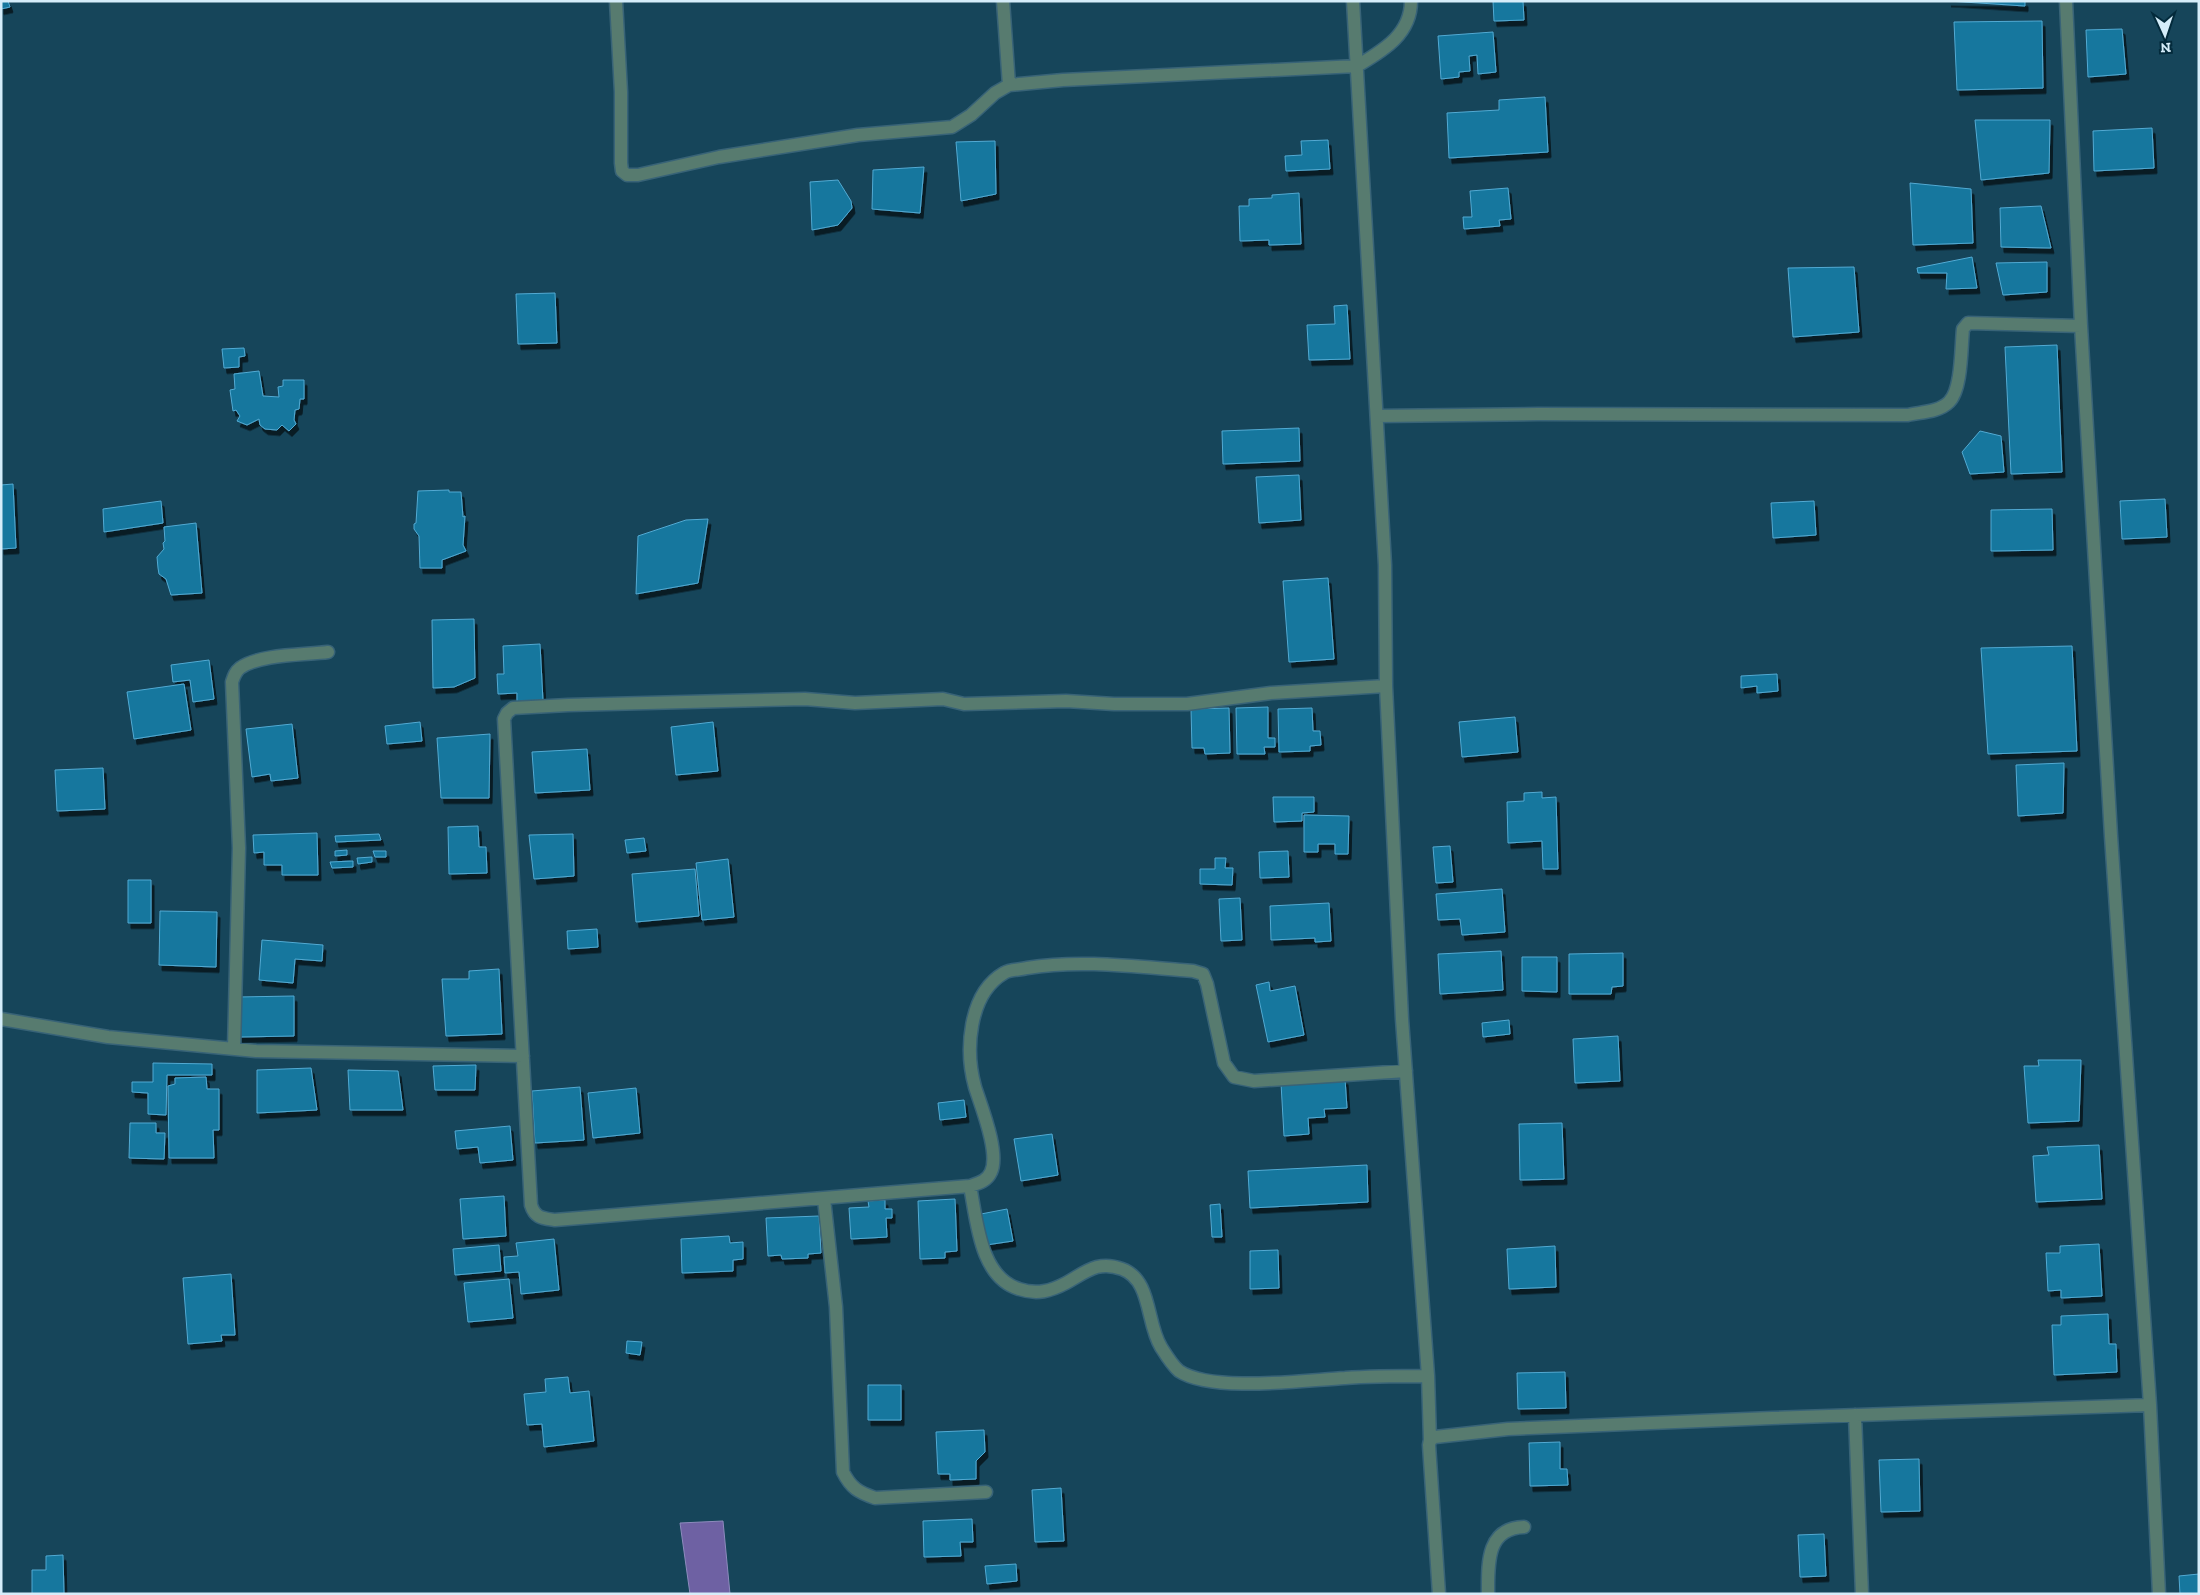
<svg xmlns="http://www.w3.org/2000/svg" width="2200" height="1595" font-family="'Zilla Slab',serif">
  <defs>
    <filter id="shadow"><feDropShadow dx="3" dy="5.5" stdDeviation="0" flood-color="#0009"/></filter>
  </defs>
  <rect width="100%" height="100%" fill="#16455a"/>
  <path fill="#6e61a3" stroke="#8d8bbd" d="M723 1521 730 1594H690L680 1523Z"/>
  <path fill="#12779e" stroke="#53aad3" filter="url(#shadow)" d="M1 1H8L10 7 1 9Z
    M1493 1H1523L1524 20 1494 21Z
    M1948 1H2025V6Z
    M2042 21 2043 88 1957 90 1954 22Z
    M2122 29 2126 74 2088 77 2086 30Z
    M1493 32 1496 72 1478 74 1477 55 1469 56 1470 71 1459 72V77L1441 79 1438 36Z
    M1545 97 1548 152 1449 158 1447 113 1499 110V100Z
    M1975 120H2050L2049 173 1981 180Z
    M2152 128 2154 168 2094 171 2093 131Z
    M1328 140 1330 169 1286 171 1285 156 1302 155 1301 141Z
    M995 141 996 194 961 201 956 142Z
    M924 167 920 213 872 209 873 170Z
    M838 180 851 201 852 208 838 225 812 230 810 182Z
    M1910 183 1971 189 1973 243 1913 245Z
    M1508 188 1511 219 1499 220 1500 226 1464 229 1463 217H1472L1470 191Z
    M1299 193 1301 244 1269 245V240L1240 241 1239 206H1249V199L1272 198V195Z
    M2041 206 2051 248 2001 247 2000 208Z
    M1972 257 1977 288 1946 289 1947 273H1918L1917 268Z
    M2047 262V292L2003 295 1996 263Z
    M1854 267 1859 332 1793 337 1788 268Z
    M555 293 557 343 518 344 516 294Z
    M1347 305 1350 359 1309 360 1307 325 1335 324 1334 306Z
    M2057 345 2062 472 2011 474 2005 347Z
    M244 348 245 356 239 357V367L224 368 222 349Z
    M259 371 263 396 279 397 278 387 283 386V380H304V399H300L299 409 295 410 294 420 296 424 289 431 282 425 277 430 265 429 260 425 259 419 247 425 237 421 240 416 236 410 233 411 230 390 235 389 234 374Z
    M1299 428 1300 461 1223 464 1222 431Z
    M1980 431 2001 436 2004 472 1970 474 1962 452Z
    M1299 475 1301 520 1259 523 1256 477Z
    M13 484 16 548 1 549V485Z
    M449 490V492H461L463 517 465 516 463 545 466 551 442 560V568H420L419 536 414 529V524L416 523 418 491Z
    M2165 499 2167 537 2122 539 2120 501Z
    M161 501 163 523 104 532 103 509Z
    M1814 501 1816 535 1773 538 1771 503Z
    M2052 509 2053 550 1991 551V510Z
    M708 519 698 583 636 594 638 536 686 520Z
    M196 523 202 593 171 595 166 579 159 574 158 568 157 557 164 549 163 543 165 541 164 527Z
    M1328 578 1334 659 1289 662 1283 581Z
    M474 619 475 678 454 687 433 688 432 620Z
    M540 644 543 701 517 702V693L498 694 497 674H504L503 646Z
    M2072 646 2077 751 1988 754 1981 648Z
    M209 660 214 699 193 702 190 680 173 682 171 665Z
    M1777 674 1778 691 1757 693V686L1741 688V676Z
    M184 684 191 730 134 739 127 692Z
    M1268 707V738H1275V747H1264L1265 754H1237L1236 708Z
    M1229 708 1230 753 1205 754 1204 748H1192L1191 709Z
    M1312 708 1313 731H1320L1321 745 1310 746V751L1279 752 1278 709Z
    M1515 717 1518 752 1462 757 1459 722Z
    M420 722 422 741 387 744 385 726Z
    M713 722 718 771 676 775 671 727Z
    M292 724 298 778 271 781 270 774 252 777 246 729Z
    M490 734 489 798H441L437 738Z
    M587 749 590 790 535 793 532 752Z
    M2064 763 2063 813 2018 816 2016 765Z
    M103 768 105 809 57 811 55 770Z
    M1542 792V798L1556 797 1558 869H1543L1542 841 1508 843 1507 802 1524 801V793Z
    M1273 797H1314V812L1302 813V821L1274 822Z
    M1304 815 1349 816 1348 854H1335V844H1318V852H1304Z
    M478 826 479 847H486L487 873 449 874 448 827Z
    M317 833 318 875H282V865H264V852L254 853 253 835Z
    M379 834 381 840 336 842 335 836Z
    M573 834 574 876 534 879 529 835Z
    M644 838 646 851 627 853 625 840Z
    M1450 846 1453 882 1436 883 1433 847Z
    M347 850V855L335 856V851Z
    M373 851H386V857H375Z
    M1288 851 1289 877 1260 878 1259 852Z
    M372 857V862L358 864 357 858Z
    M1215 858H1226L1225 868H1233L1232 885 1200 884V869H1215Z
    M728 859 734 917 702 920 696 863Z
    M353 861V867L332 868 330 862Z
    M695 869 699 916 636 922 632 874Z
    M128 880H151V923H128Z
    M1502 889 1505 932 1462 935 1460 919 1438 920 1436 894Z
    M1240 898 1242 940 1221 941 1219 899Z
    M1329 903 1331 941 1315 942V938L1271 940 1270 906Z
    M160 911 217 912 216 967 159 965Z
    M597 929 598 947 568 949 567 931Z
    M262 940 323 945 322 961 295 959 293 983 259 980Z
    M1501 951 1503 990 1440 994 1438 954Z
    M1623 953V986L1612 987 1611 994H1569V954Z
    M1522 957H1557V992L1522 991Z
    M499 969 502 1034 446 1036 442 979H469V971Z
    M1269 982 1270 991 1295 986 1304 1035 1268 1042 1256 985Z
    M294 996V1036L239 1037 238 997Z
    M1509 1020 1510 1034 1483 1037 1482 1023Z
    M1618 1036 1620 1081 1575 1083 1573 1039Z
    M2038 1060H2081L2079 1121 2028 1123 2024 1066H2039Z
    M153 1063 212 1064V1075H167L166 1115 148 1114V1093L132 1092V1082H153Z
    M476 1065 475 1090H435L433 1066Z
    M311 1068 317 1110 257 1113V1070Z
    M348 1070 398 1071 403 1110H350Z
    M206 1077 207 1089H219V1130H213L214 1158H169L168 1086 175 1084V1078Z
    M1345 1079 1347 1108 1324 1109 1325 1117 1308 1118 1309 1134 1284 1136 1281 1083Z
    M580 1087 584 1140 535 1143 532 1091Z
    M636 1088 640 1133 593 1138 588 1093Z
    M964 1100 966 1117 940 1120 938 1103Z
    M130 1123H156V1133H165L164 1159 129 1158Z
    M1562 1123 1564 1179 1520 1180 1519 1124Z
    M510 1126 513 1160 480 1163 478 1147 457 1149 455 1131Z
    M1052 1134 1058 1175 1021 1181 1014 1139Z
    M2099 1145 2102 1199 2036 1202 2033 1156 2049 1155 2047 1147Z
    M1367 1165 1368 1202 1250 1208 1248 1171Z
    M504 1196 506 1236 463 1239 460 1199Z
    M955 1199 957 1251 945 1252V1258L920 1259 918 1201Z
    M885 1200V1209H892V1218H886L887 1237 851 1239 849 1208 869 1207 868 1201Z
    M1220 1204 1222 1237H1212L1210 1205Z
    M1007 1209 1013 1241 986 1245 981 1214Z
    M819 1216 821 1253 808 1254V1258L782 1259 781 1255 768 1256 766 1218Z
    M729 1236 730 1243 743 1242V1259L733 1260V1271L682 1273 681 1239Z
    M554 1239 559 1290 521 1294 519 1272 505 1273 504 1257 518 1256 516 1243Z
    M2099 1244 2102 1296 2061 1298V1290L2048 1291 2046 1253H2060V1246Z
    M499 1245 501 1271 455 1275 453 1249Z
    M1555 1246 1556 1287 1509 1289 1507 1249Z
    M1278 1250 1279 1288 1250 1289V1251Z
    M231 1274 235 1335H221L222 1341 188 1344 183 1278Z
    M509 1279 513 1318 468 1322 464 1283Z
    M2108 1314 2109 1344H2116L2117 1372 2054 1375 2052 1325H2061V1316Z
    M627 1341 642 1342 640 1355 626 1353Z
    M1565 1372 1566 1408 1518 1409 1517 1373Z
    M568 1377 570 1393 589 1391 594 1441 544 1447 542 1424 527 1425 524 1394 546 1392 545 1379Z
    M868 1385H901V1420H868Z
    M984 1430 985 1452 976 1461V1479L950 1480V1474H938L936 1432Z
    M1560 1442V1469H1567L1568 1485 1530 1486 1529 1443Z
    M1919 1459 1920 1511 1881 1512 1879 1460Z
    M1061 1488 1064 1541 1035 1542 1032 1490Z
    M972 1519 973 1542H960L961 1556 924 1557 923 1521Z
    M1824 1534 1826 1576 1800 1577 1798 1535Z
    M63 1555 64 1594H32V1570H46V1556Z
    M1016 1564 1017 1581 987 1584 985 1566Z
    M2199 1574V1594H2180L2179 1576Z"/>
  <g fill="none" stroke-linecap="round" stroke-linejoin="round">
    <g stroke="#386377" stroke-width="15">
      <path id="minor" d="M616 1 621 92V163L622 171 627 175H638L719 157 858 135 952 127 971 115 995 93 1009 85 1063 80 1357 66C1382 51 1411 35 1411 1
        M1003 1 1009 85
        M1353 1 1385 565 1386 686 1402 1019 1428 1376 1430 1440
        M2066 1 2081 326 2111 836 2150 1405 2159 1594
        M1377 416 1538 414 1908 415C1922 412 1939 412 1949 402 1962 390 1961 347 1963 329L1968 323 2081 326
        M1386 686 1271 693 1187 704H1114L1066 701 964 704 943 699 855 703 805 699 568 705 513 708 507 713 504 719 531 1205C535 1218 542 1218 555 1220L970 1186C979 1183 987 1181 991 1172 1000 1153 981 1106 975 1087 965 1051 968 994 1004 973 1010 969 1020 970 1027 968 1081 959 1138 967 1193 971L1203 974 1207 984 1224 1063 1234 1077 1254 1081 1406 1071
        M1 1019 108 1037 256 1051 523 1056
        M234 1049 239 848 232 682C234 676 235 672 240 668 259 654 304 655 328 652
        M970 1186C977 1222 980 1277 1019 1289 1037 1295 1051 1291 1066 1283 1086 1272 1098 1260 1122 1269 1152 1280 1146 1323 1161 1347 1166 1355 1172 1365 1179 1371 1212 1393 1306 1380 1345 1378 1372 1376 1400 1376 1428 1376
        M824 1199 836 1307 843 1472C851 1488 858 1492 875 1498L986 1492
        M1855 1415 1862 1594
        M1439 1594 1429 1445 1430 1440 1435 1437 1508 1429 1772 1418 2150 1405
        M1488 1594C1488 1564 1486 1528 1524 1527"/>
    </g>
    <use href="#minor" stroke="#577b6f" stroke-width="12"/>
  </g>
  <rect width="2200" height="1595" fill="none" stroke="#d5edfa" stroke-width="5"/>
  <g transform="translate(2165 35) rotate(177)" stroke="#032a3b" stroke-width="4" paint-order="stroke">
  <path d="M0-4L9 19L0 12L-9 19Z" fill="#d5edfa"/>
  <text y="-8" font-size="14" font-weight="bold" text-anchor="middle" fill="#d5edfa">N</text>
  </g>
</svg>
